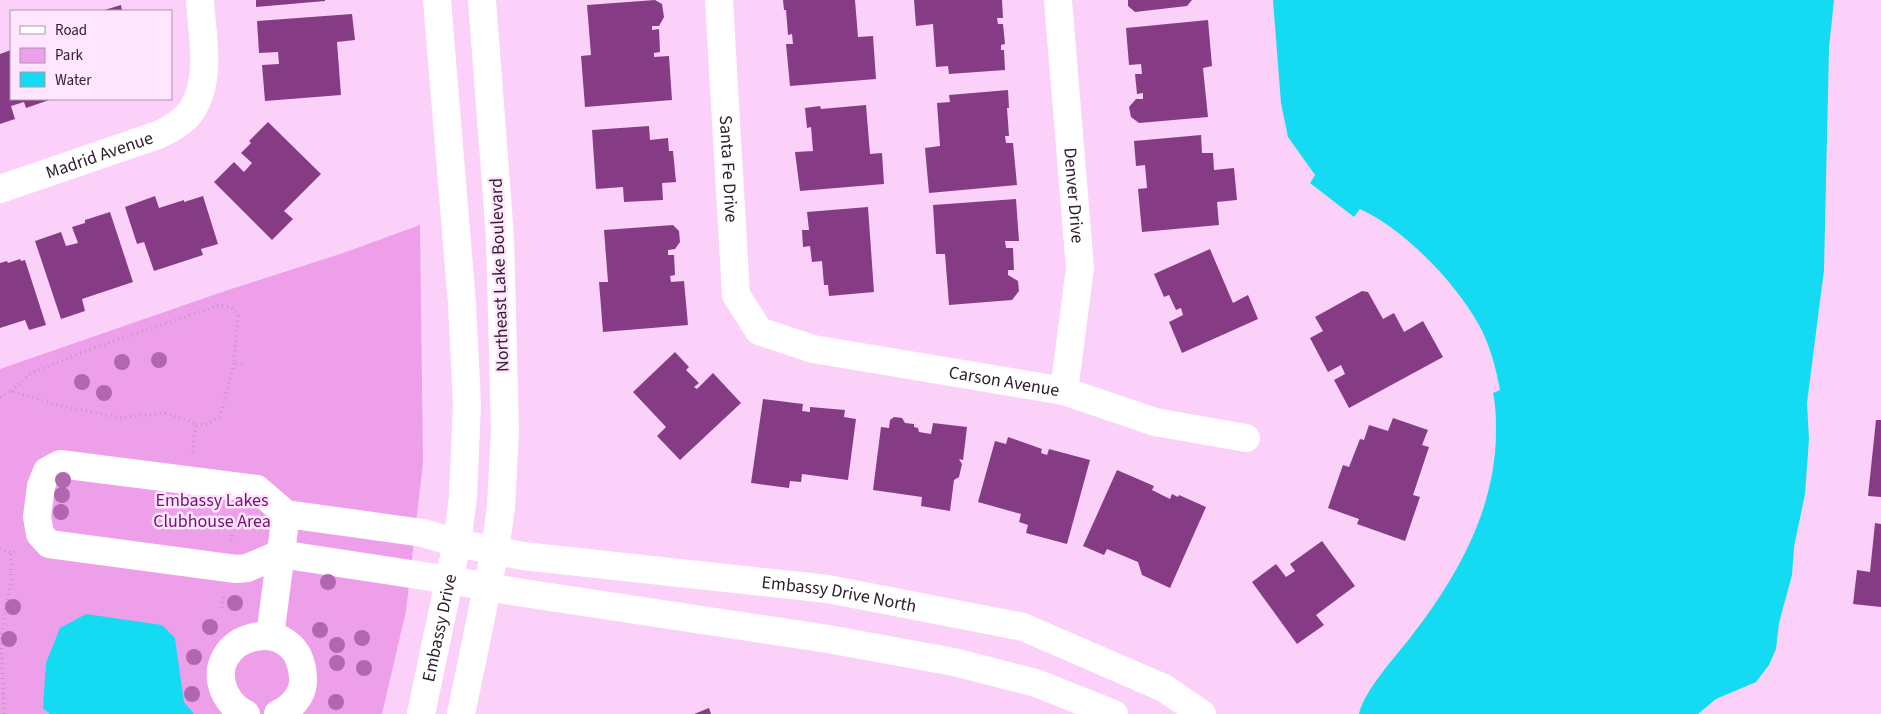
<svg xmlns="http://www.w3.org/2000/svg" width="1881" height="714" font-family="'Source Sans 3',sans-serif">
  <rect width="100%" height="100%" fill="#fcd1f9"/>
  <path fill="#ee9fea" d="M420 225 423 463 406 611 382 714H0V369L222 292 343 253Z"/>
  <path fill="#15dbf2" d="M1273 0H1834L1829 48 1824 270 1807 403 1809 439 1805 494 1794 547 1792 575 1779 623 1776 649 1769 665 1756 682 1716 699 1698 714H1359C1364 691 1395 657 1410 638 1456 579 1495 511 1496 434 1496 420 1496 407 1493 393L1500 390C1496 368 1490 345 1479 325 1456 283 1404 229 1360 209L1354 217 1310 183 1315 175 1288 137 1281 103Z
    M86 614 162 625 175 638 184 702 194 714H50L43 708 46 663 60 628Z"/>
  <path fill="#863c84" d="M256 0H325V1L256 7Z
    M655 0 662 4 664 17 659 26H652V30L659 29 660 52 654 53V57L669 56 672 100 585 107 581 56 591 55 587 5Z
    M783 0H855L858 37 873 36 876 79 790 86 786 44H793L792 34 788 35 786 10H784Z
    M914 0H1002L1003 18H997L998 24H1003L1005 44 1001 45V50H1004L1005 70 949 74 948 66 936 67 933 24 916 26Z
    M1128 0H1192L1187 6 1135 12 1128 6Z
    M121 5 122 11H101Z
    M352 14 355 40 337 42 341 95 265 101 262 65 279 64 278 52 259 53 257 21Z
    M1208 20 1212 66 1203 68 1208 117 1139 123 1131 117 1129 107 1136 99H1143V93L1137 94 1135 74H1142L1141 64 1129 65 1126 28Z
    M11 50V99H52L26 108 24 102 11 106 15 119 0 124V54Z
    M1008 90 1009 108H1007L1009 136H1005L1006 143H1013L1017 185 929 193 925 148 940 146 937 103 950 102 949 95Z
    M866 105 870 154 882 153 884 184 800 191 795 152 813 151 811 127 807 128 805 108 820 106 821 109Z
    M268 122 321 174 284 211 293 219 272 240 214 182 234 162 244 172 252 163 241 153 251 143 249 141Z
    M649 126 650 140 668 138 669 151H673L676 182 662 183 663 200 624 202 623 187 596 189 592 130Z
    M1201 135 1202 153H1213L1214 170 1234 168 1237 200 1217 202 1219 225 1142 232 1138 189 1147 188 1145 165 1136 166 1134 141Z
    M155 196 159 208 184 200V202L203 196 218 244 201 249 203 255 154 271 144 242 137 244 125 207Z
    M1016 199 1019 241H1005L1006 248H1013L1014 270H1008V275L1018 281 1019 291 1012 300 949 305 945 254H936L933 205Z
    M868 207 874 292 829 296 828 285H824L822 261 812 262 810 246 803 247 802 230H809L807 212Z
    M110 212 133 282 82 299 85 311 61 319 35 241 61 232 66 246 78 243 72 227 85 223V220Z
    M673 225 679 231 680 242 675 249 668 250V255H674L675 275 670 276 671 282 684 281 688 325 603 332 599 282H608L604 230Z
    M1210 249 1233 303 1248 295 1258 319 1182 353 1169 322 1183 315 1181 308 1176 310 1169 295 1164 297 1154 274Z
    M20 259 21 261 25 260 46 325 29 330 25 320 0 328V263L7 261 8 263Z
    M1362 291 1368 292 1383 319 1394 313 1404 332 1423 321 1443 357 1349 408 1334 380 1345 374 1341 365 1328 372 1310 338 1323 331 1315 317Z
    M675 352 689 367 686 370 699 383 694 387 697 389 713 373 741 403 680 460 657 436 666 427 633 392Z
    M763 399 803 404 802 411 810 412V407L845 410 844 417 856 419 848 480 802 474 801 482 790 481 789 488 751 483Z
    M894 417 902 418 905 423 914 424V427L918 428 919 432 931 434 933 423 967 427 963 460 959 459 962 464 959 477 954 480 950 511 921 506 922 497 873 490 881 427 889 428 890 420Z
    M1393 418 1428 430 1422 445 1429 447 1413 495 1420 497 1405 541 1357 524 1359 519 1328 508 1343 465 1349 467 1360 439 1364 440 1369 425 1388 431Z
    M1876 420H1881V497L1868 496Z
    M1008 437 1042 449 1041 453 1047 455 1049 449 1090 460 1067 544 1026 533 1028 525 1019 522 1021 514 978 502 995 441 1006 444Z
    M1117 470 1154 486 1152 490 1170 499 1172 494 1178 497 1179 495 1206 507 1170 588 1142 575 1138 562 1107 549 1104 555 1083 546Z
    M1875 523 1881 524V607L1853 604 1857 570 1870 572Z
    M1322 541 1355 586 1316 615 1324 625 1297 644 1252 582 1276 564 1286 577 1295 571 1290 564Z
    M709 708 711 714H694Z"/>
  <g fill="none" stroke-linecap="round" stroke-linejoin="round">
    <path stroke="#bc99b9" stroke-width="3" stroke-dasharray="1 4" stroke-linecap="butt" d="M11 391 31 373 88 350 220 305 231 307 238 316 234 363 243 364
      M0 397 11 391 58 405 121 418 165 413 196 424 192 455
      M196 424 205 425 220 416 234 363
      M231 541 232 532
      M0 548 11 553
      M222 608 224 594
      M4 714 1 634 11 581V553L17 550"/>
    <g stroke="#fff" stroke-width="28">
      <path id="s1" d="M719 0 736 295 759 331 813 349 1064 391 1155 422 1246 438"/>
      <path id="s2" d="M1058 0 1080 268 1064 391"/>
      <path id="s3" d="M0 189 158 135C171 129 184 122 192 110 212 79 202 34 200 0"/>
      <path d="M270 636 286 514"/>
      <path d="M246 714C237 710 230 703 225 693 199 635 301 607 303 679 304 695 291 708 278 714"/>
      <path id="s4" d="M421 714 457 543 463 497 467 404 462 304 437 0"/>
      <path d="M461 714 495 550 501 507 505 431 500 237 482 0"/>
      <path id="s5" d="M1114 714 1036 683 954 662 828 639 517 592 450 580 280 554 247 568 236 569 49 544 40 534 37 517 41 486 47 471 60 464 257 489 286 514 423 533 457 543 523 556 828 589 1023 627 1164 688 1202 714"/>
    </g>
  </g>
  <g fill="#b167af">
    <circle cx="159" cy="360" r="8"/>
    <circle cx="122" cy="362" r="8"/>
    <circle cx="82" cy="382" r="8"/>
    <circle cx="104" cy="393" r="8"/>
    <circle cx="63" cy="480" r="8"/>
    <circle cx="62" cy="495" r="8"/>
    <circle cx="61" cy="512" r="8"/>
    <circle cx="328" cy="582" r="8"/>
    <circle cx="235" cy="603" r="8"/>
    <circle cx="13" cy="607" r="8"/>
    <circle cx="210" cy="627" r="8"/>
    <circle cx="320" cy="630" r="8"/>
    <circle cx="362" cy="638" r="8"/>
    <circle cx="9" cy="639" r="8"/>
    <circle cx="337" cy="645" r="8"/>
    <circle cx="194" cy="657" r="8"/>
    <circle cx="337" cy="663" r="8"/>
    <circle cx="364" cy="668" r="8"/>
    <circle cx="192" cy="694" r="8"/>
    <circle cx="336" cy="702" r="8"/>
  </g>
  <g text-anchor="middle" stroke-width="5" stroke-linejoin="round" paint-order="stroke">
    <g font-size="18" fill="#30202f" stroke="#ffe5fd">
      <text dy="6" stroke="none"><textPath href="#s3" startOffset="105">Madrid Avenue</textPath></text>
      <text dy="6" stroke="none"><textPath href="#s1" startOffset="169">Santa Fe Drive</textPath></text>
      <text dy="6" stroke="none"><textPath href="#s2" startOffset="196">Denver Drive</textPath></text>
      <text transform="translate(499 275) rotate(-92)" y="6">Northeast Lake Boulevard</text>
      <text dy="6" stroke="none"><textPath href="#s1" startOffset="589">Carson Avenue</textPath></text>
      <text dy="6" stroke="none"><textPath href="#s5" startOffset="1976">Embassy Drive North</textPath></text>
      <text dy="6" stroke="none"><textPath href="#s4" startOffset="88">Embassy Drive</textPath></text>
    </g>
    <g font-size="18" fill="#731173" stroke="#ffe5fd">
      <text x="212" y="506">Embassy Lakes<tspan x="212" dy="21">Clubhouse Area</tspan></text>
    </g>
  </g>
  <rect x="10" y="10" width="162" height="90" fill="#ffe5fd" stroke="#ac96ab"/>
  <rect x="20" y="26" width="25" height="8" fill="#ffffff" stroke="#ac96ab"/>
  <text x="55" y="35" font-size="15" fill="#30202f">Road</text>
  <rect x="20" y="48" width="25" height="15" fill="#ee9fea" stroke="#ac96ab"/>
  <text x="55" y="60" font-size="15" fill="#30202f">Park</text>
  <rect x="20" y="72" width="25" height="15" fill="#15dbf2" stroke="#ac96ab"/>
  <text x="55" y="85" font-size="15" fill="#30202f">Water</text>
</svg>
